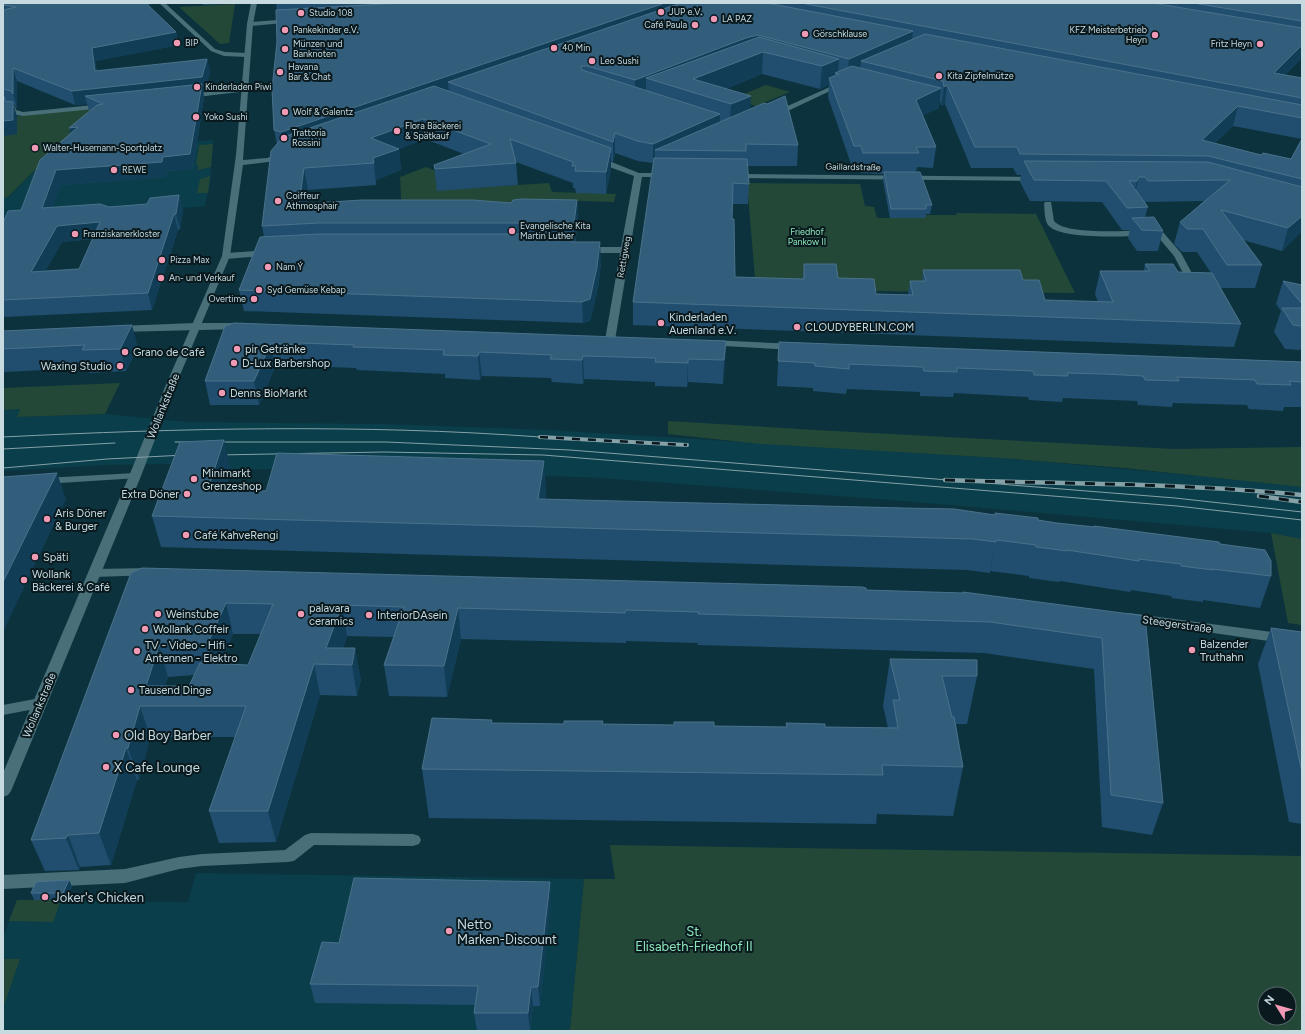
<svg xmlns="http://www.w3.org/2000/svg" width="1305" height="1034" font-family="Figtree,sans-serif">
  <rect width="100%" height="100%" fill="#0c333d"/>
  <path fill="#093e4a" d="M213 140 210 183 205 206 3 224V199L10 196 50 155Z
    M20 409 17 417 105 414 188 422 382 424 549 430 1001 458 1256 481 1302 487V539L1271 533 891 500 602 478 426 471 307 468 187 471 173 464 105 465 3 471V410Z
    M196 873 584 879 570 1031H3V938L17 900 188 902Z"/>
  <path fill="#244837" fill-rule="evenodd" d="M235 4 229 43 220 44 179 7Z
    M766 85 790 92 756 106 732 99Z
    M92 108 93 125 50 155 9 196 3 199V118Z
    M213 144 211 167 198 170V165H196L199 145Z
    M426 167 444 174V190L549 183 552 192 616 194 614 202 554 200 402 212 400 177Z
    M210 176 208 193H197L200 179Z
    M747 183 860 184 865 206 874 207 877 218H925V215H957L956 213 1036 214 1075 293 756 290Z
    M120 383 105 414 17 417 20 409 3 410V388Z
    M668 421 833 431 1174 449 1302 447V487L1125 468 1001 458 761 444 668 434Z
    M1271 533 1302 539V625L1288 623Z
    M610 845 1302 856V1031H570L584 879H615ZM1265 994H1289V1018H1265Z
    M17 900H61L53 922 9 921Z
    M3 959H20L3 1008Z"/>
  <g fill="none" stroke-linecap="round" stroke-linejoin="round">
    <path fill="#496f79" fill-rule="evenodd" d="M1045 202H1051L1054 221C1065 235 1127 231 1145 230L1149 233 1145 236C1125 236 1060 240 1048 225 1044 219 1045 211 1044 204Z
      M1152 222 1155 223 1181 253 1199 286 1197 288H1191L1174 256 1148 225Z
      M311 833 413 834 419 836 421 840 419 844 413 846 314 845 294 861 288 862 202 866 179 869 125 883 3 889V875L125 869 179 857 202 854 285 850 305 835Z"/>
    <path fill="#496f79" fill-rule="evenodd" d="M159 3H165L215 49 225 52 248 53 251 55 248 57 224 56 211 51Z
      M292 19 295 21 294 22 250 26 247 24 250 22Z
      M843 81 846 83 845 84 777 116H774L770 114Z
      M246 88 249 90 248 91 188 98 184 96 188 94Z
      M3 104 15 106 16 110 23 112 104 104 108 106 104 108 23 116 10 114 9 109 3 108Z
      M593 157H599L639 173H667L671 175 667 177H642L615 340 610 343 605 340 620 253H584L580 250 584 247H621L634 176 593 161Z
      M730 174 1037 177 1041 179 1037 181 733 178 729 176Z
      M270 250 273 251 274 253 273 255 226 259 222 256 226 253Z
      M195 323H242L247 326 242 329 118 332 113 329 118 326Z
      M710 340 795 344 800 347 795 350 706 345 705 343Z
      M135 473 139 474 141 476 139 478 44 484 40 483 38 481 40 479 44 478Z
      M150 568 154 569 156 572 154 575 94 577 90 576 88 573 90 570 94 569Z
      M1129 613 1302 636V646L1124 620 1122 617 1124 614Z
      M40 698 45 699 47 703 45 707 3 715V705Z"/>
    <path fill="#496f79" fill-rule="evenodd" d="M251 3H257L253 24 243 160 267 158 285 152 289 154 268 162 243 165 230 256 175 387 141 476 11 791 8 795 3 797V773L129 476 165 387 222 256 236 155 247 24Z"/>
    <path stroke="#86a1a7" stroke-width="1" d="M3 437C182 428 361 424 540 437
      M175 442H191
      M213 442H386L570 450 1175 498 1302 512
      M3 449 115 443
      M217 455 384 452 543 455 1177 506 1302 520
      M3 468 107 459 185 455"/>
    <g stroke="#86a1a7" stroke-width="4">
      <path id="rail-far1" d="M540 437 687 445"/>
    </g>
    <g stroke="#86a1a7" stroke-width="4.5">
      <path id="rail" d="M945 480C1064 484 1183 483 1302 495
        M1259 496 1302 502"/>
    </g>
    <use href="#rail-far1" stroke="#09191d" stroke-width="2.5" stroke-dasharray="8" stroke-linecap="butt"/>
    <use href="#rail" stroke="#09191d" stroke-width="3" stroke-dasharray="10" stroke-linecap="butt"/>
  </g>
  <path fill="#214e6f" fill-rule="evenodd" d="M158 3 148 5 176 32 179 45 95 61 97 71 207 59 210 72 205 91H203L204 97 193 169 167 171 166 177 61 185 52 208 109 207 147 204 179 195 183 211 180 229 178 230 152 310 3 317V223L21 210 71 133 90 111 89 110 87 104 75 105 17 81V108L15 105 13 104 17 117V134L3 136V10H5L4 5ZM93 239 79 269 45 271 62 242Z
    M202 3H225V4L203 5Z
    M276 3H1302V58L1285 75 1302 78V231L1282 251 1243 240 1262 265 1255 288H1221L1216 280 1241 324 1234 347 633 325V302L654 163H653L638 161 615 153 613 162 611 161V169L606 194 576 193 575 188H573V183L516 162 518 185 437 191 434 165 464 154 425 139 399 149 401 170 376 180V185L308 190 306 204 511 203 577 200 578 222 575 242 601 263 598 288 590 321 583 323 244 311 239 290 264 237 262 226 277 144 274 130 277 42V10ZM762 74 820 89 829 85 828 97 852 167H859L861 173 884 174 883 181 890 218H925L926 214H930L932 205 916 172 917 167 933 168 936 147 923 115 939 108V100L940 101 941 106 945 104 971 168H1013L1017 175H1021L1020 182 1030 201 1102 202 1122 230H1130L1128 238 1137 251H1158L1163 231 1145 217 1148 207 1145 202 1204 201 1180 222 1174 244 1182 252H1197L1211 273 1178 272 1145 264 1144 271H1100L1095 294 1098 302 1045 300 1023 280 923 270 922 281H910L908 295 876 294 804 264 803 279 735 277 732 219V204H748L749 184 747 166H797L798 145 750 109 751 96 726 89ZM1233 126 1302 139 1291 159 1261 155 1215 143Z
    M1283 281 1302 285V350L1285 349 1274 332 1281 311 1276 304Z
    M225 326 726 341 723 384 688 382 687 387 655 386V382L584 379 583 384 552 382 551 378 482 376 480 380 445 378V374L357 370 356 368 305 366 304 368 275 367 259 405H210L205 381Z
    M3 331 138 347 126 371 89 373 87 368 3 372Z
    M779 342 1302 362V407H1284L1283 411 1249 409 1247 405 1173 403 1172 407 1138 405 1137 401 1063 398 1062 402 1029 400 1028 397 954 393 953 397 920 396V392L847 389 846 394 813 391V388L777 386Z
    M231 470 225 490 266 491H546L545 499 1038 520 1094 527V526L1220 544 1271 576 1260 608 1203 600V602L1187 600 1172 598 1171 596 1131 590 1130 592 1060 581 1059 582 1029 578V576L990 571V573L967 570 161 547 152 516Z
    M131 573 866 590 962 593 963 592 1145 616 1163 803 1152 835 1102 827 1094 669 984 653 697 645 698 643 626 641V643L461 639 447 697 389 696 384 665 394 637 347 636 343 648 361 679 357 696 320 695 276 842 219 843 209 811 235 737H150L139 780H137L111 865 80 867 79 870 45 871 31 840ZM233 634H261L248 665 221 664ZM194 675 189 686H165L168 677Z
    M1271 628 1302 632V824L1289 822 1258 664Z
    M890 659 977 676 967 724H956L963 767 953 816 877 814 876 824 429 818 422 769 492 723 786 727V723L825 727 888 728 883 706Z
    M69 880 72 887 66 900H34L31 893Z
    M550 882 551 902 540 1006H533L530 1031H477L474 1013 475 1005 315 1003 310 984 339 943Z"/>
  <path fill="#113d56" d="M138 3H158L139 6Z
    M665 3H681L448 82 449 93 284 151 281 132Z
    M913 31 911 49 861 61 860 71 848 76 849 59Z
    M176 32 179 45 95 61 99 85 95 71 92 48Z
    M758 35V53L646 78V94L635 98V80L746 38Z
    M1302 45V58L1269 92 1274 73Z
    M763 52 762 74 706 97 693 79Z
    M207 59 210 72 205 91H203L204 97 193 169 167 171 166 177 61 185 46 224 42 208 56 170 163 157 200 91 85 96 87 104 75 105 72 91Z
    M839 59 838 74 835 73 834 83 829 78V85L820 89 822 66Z
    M13 68 17 81V108L13 94Z
    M947 85 945 104 941 106 944 87Z
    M941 88 939 108 914 120 916 100Z
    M751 96 750 120 730 128 731 104Z
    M13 102 17 117V134L3 136V121Z
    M1238 106 1233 126 1201 156 1202 140Z
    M720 114V133L655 150V162L653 163V144Z
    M423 119 425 139 399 149 401 170 376 180V185L374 163 371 138Z
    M78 127 73 142 69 128Z
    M615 133V153L613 162V142Z
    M611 148V169L606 194V172Z
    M304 168 308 190 303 224 299 204Z
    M1139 177 1134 198 1132 202 1137 181Z
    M179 195 183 211 180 229 176 214Z
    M577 200 578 222 575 246 574 223Z
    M174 214 178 230 152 310 148 293Z
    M1302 216V231L1282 251 1288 228Z
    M100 222 104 238 62 242 36 288 31 272 57 226Z
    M600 242 601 263 598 288 590 321 583 323 582 302Z
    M132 325 138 347 126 371 120 349Z
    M726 341 725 364 723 384 724 360Z
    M271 343 275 367 259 405 254 381Z
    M300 343 305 366 304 368 300 345Z
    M479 352 482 376 480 380 478 356Z
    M583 356 584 379 583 384 582 360Z
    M688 359V382L687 387 688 363Z
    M224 440 231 470 216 518 208 489Z
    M544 461 546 491 540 527 538 499Z
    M57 473 66 499 3 632V582Z
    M996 540 990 571V573Z
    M226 603 233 634 217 674 208 643Z
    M342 605 347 636 337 665 326 648Z
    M458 608 461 639 447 697 444 666Z
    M159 646 168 677 159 706 146 686Z
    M355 648 361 679 357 696 352 665Z
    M314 664 320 695 276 842 268 811Z
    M140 706 150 737 139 780 128 748Z
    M126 748 137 780 111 865 99 833Z
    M68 835 80 867 79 870 66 838Z
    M69 880 72 887 66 900 63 893Z
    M550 882 551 902 540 1006 538 987Z
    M531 987 533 1006 530 1031 528 1013Z"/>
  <path fill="#335e7b" stroke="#4a718b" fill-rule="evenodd" d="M5 3H146L176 32 92 48 95 71 207 59 202 77 72 91 13 68V94L11 91 3 89V10L16 7 4 5Z
    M404 3H665L281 132 274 130 272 89 277 42 276 10Z
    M681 3H767L913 31 849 59 758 35 746 38 635 80 587 66H581L582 70 720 114 653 144 637 141 615 133 613 142 448 82Z
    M801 3H1153L1302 28V45L1274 73 1302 78V98Z
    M1193 3H1302V21Z
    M925 34 1302 105V118L1238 106 1202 140 1261 155 1263 153 1291 159 1302 139V179L1208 156 1020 154 1017 147H975L947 85 944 87 943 81 861 61Z
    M759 37 839 59 822 66 763 52 693 79 751 96 731 104 646 78Z
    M852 66 941 88 916 100 936 147H916L919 153H863L861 146H854L829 78 839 74 835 73Z
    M202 84 190 154 163 157 162 162 56 170 42 208 100 204 109 207 147 204 150 198 179 195 176 214H174L148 293 3 300V223L8 211 21 210 40 160 78 127 69 128 97 105 103 104 85 96ZM100 222 79 269 31 272 57 226Z
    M434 86 611 148 606 172 575 171 576 166H572L573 162 510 139 516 163 435 169 434 165 491 144 423 119 371 138 399 149 373 158 374 163 304 168 299 204 362 200H473L511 203 513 200 522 199 577 200 574 223H319L262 226 271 151 283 137Z
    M3 96H4L5 101 13 102V120L3 121Z
    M785 96 798 145 746 144V151L655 150 764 103 767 104Z
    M654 158 747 159 749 184 733 183 732 219H734L735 277 804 279V264H836L838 278 874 279 876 294 913 295 910 281H926L923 270H1020L1023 280H1039L1045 300 1113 302 1100 271H1150L1145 264H1173L1178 272 1212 273 1241 324 633 302Z
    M1024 161 1208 162 1302 187V216L1288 228 1221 210 1262 265H1227L1203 229H1187L1180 222 1230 180 1148 181 1145 177H1139L1137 181H1129L1148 207 1127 208 1106 181 1034 180Z
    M884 172H920L932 205H926V209H891Z
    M1154 217 1163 231 1142 230 1132 218Z
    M320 234H573L572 242H600L597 267 590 299 582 302 239 290 260 237Z
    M1283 281 1302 285V304Z
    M1282 308H1302V326L1293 325Z
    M234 323 726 341 724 360 688 359V363L655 362 656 358 583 356 582 360 550 359 552 355 479 352 478 356 443 355 444 350 353 347 354 345 300 343V345L271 343 254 381H205L225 326Z
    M132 325 120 349 82 350 85 345 3 349V331Z
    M779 342 1302 362V382L1289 381 1291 385 1257 384 1255 380 1177 377 1179 381 1145 380 1143 376 1104 374 1067 373 1068 376 1034 375 1033 371 957 368V372L924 371 923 367 849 364V369L815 366V363L778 361Z
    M224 440 208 489 266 491 277 453 544 461 538 499 903 508 954 509 995 515V513L1038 518V520L1056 523 1095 527 1094 526 1219 542 1220 544 1265 550 1271 561V576L1212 569 1213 570 1181 566V564L1139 559V561L1067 550V551L1052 549 1036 547V545L996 540V542L973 539 152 516 180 442Z
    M57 473 46 495 3 582V477Z
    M142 568 862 587 866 588V590L963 593V592L1145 616 1163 803 1111 795 1102 638 990 622 698 614 699 612 626 610 625 613 458 608 444 666 384 665 404 607 342 605 326 648H355L352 665 314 664 268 811H209L246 706H140L128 748H126L99 833 68 835 66 838 31 840 131 573ZM226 603 273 604 248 665 200 663 189 686H146L159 646 208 643Z
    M1271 628 1302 632V772Z
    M890 659 977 660V676H942L952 717H954L963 767 882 765 883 775 422 769 432 718 492 720 491 723 564 724V721H603L602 724 674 725V722H714V726L787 727 786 723 825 724V727L898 728 893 700H900Z
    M354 878 550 882 538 987H531L528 1013H474L478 986 310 984 322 942 339 943Z
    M69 880 63 893H31L36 882Z"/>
  <g fill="#f09ab6" stroke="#09191d" stroke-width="1.5">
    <circle cx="661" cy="12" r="4"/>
    <circle cx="301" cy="13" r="4"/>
    <circle cx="714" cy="19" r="4"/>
    <circle cx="695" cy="25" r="4"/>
    <circle cx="285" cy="30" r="4"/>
    <circle cx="805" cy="34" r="4"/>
    <circle cx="1155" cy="35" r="4"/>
    <circle cx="177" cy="43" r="4"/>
    <circle cx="1260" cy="44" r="4"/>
    <circle cx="554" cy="48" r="4"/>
    <circle cx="285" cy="49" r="4"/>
    <circle cx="592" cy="61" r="4"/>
    <circle cx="280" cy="72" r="4"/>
    <circle cx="939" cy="76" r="4"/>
    <circle cx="197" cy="87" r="4"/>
    <circle cx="285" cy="112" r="4"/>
    <circle cx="196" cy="117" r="4"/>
    <circle cx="397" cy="131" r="4"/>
    <circle cx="284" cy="138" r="4"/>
    <circle cx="35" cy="148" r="4"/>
    <circle cx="114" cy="170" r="4"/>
    <circle cx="278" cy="201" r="4"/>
    <circle cx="512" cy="231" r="4"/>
    <circle cx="75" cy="234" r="4"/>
    <circle cx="162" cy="260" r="4"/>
    <circle cx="268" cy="267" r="4"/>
    <circle cx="161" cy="278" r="4"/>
    <circle cx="259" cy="290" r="4"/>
    <circle cx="254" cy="299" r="4"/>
    <circle cx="661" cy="323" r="4"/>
    <circle cx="797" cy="327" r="4"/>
    <circle cx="237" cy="349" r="4"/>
    <circle cx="125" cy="352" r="4"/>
    <circle cx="234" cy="363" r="4"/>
    <circle cx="120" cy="366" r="4"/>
    <circle cx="222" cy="393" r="4"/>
    <circle cx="194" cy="479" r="4"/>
    <circle cx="187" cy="494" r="4"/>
    <circle cx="47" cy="519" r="4"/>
    <circle cx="186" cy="535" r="4"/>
    <circle cx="35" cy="557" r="4"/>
    <circle cx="24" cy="580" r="4"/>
    <circle cx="158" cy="614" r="4"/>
    <circle cx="301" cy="614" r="4"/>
    <circle cx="369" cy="615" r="4"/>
    <circle cx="145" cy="629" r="4"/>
    <circle cx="1192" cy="650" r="4"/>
    <circle cx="137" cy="651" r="4"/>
    <circle cx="131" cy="690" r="4"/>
    <circle cx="116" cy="735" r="4"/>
    <circle cx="106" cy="767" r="4"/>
    <circle cx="45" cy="897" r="4"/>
    <circle cx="449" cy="931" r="4"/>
  </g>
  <g text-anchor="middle" stroke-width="4" stroke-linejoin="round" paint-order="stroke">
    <g font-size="9" fill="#c6dadf" stroke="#09191d" text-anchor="start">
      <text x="669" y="15">JUP e.V.</text>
      <text x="309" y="16">Studio 108</text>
      <text x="722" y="22">LA PAZ</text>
      <text x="687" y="28" text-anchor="end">Café Paula</text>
      <text x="293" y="33">Pankekinder e.V.</text>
      <text x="1147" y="33" text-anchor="end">KFZ Meisterbetrieb<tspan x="1147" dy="10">Heyn</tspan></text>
      <text x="813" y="37">Görschklause</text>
      <text x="185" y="46">BIP</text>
      <text x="293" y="47">Münzen und<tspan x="293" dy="10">Banknoten</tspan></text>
      <text x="1252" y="47" text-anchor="end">Fritz Heyn</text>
      <text x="562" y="51">40 Min</text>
      <text x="600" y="64">Leo Sushi</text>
      <text x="288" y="70">Havana<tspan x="288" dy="10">Bar &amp; Chat</tspan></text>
      <text x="947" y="79">Kita Zipfelmütze</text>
      <text x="205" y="90">Kinderladen Piwi</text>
      <text x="293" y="115">Wolf &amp; Galentz</text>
      <text x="204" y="120">Yoko Sushi</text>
      <text x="405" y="129">Flora Bäckerei<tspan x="405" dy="10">&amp; Spätkauf</tspan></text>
      <text x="292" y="136">Trattoria<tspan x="292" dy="10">Rossini</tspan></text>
      <text x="43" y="151">Walter-Husemann-Sportplatz</text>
      <text x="122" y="173">REWE</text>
      <text x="286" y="199">Coiffeur<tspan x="286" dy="10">Athmosphair</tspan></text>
      <text x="520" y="229">Evangelische Kita<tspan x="520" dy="10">Martin Luther</tspan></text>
      <text x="83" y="237">Franziskanerkloster</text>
      <text x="170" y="263">Pizza Max</text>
      <text x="276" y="270">Nam Ý</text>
      <text x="169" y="281">An- und Verkauf</text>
      <text x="267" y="293">Syd Gemüse Kebap</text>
      <text x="246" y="302" text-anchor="end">Overtime</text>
    </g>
    <g font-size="9" fill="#c6dadf" stroke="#09191d">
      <text transform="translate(853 167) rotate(1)" y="3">Gaillardstraße</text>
      <text transform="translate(624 257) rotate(-80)" y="3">Rettigweg</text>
    </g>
    <g font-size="9" fill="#8de6b9" stroke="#09191d">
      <text x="807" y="235">Friedhof<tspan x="807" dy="10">Pankow II</tspan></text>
    </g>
    <g font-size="11" fill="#c6dadf" stroke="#09191d" text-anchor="start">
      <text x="669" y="321">Kinderladen<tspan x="669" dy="13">Auenland e.V.</tspan></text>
      <text x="805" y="331">CLOUDYBERLIN.COM</text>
      <text x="245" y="353">pir Getränke</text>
      <text x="133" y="356">Grano de Café</text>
      <text x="242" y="367">D-Lux Barbershop</text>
      <text x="112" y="370" text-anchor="end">Waxing Studio</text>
      <text x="230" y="397">Denns BioMarkt</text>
      <text x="202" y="477">Minimarkt<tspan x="202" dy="13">Grenzeshop</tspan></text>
      <text x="179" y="498" text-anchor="end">Extra Döner</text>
      <text x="55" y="517">Aris Döner<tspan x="55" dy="13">&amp; Burger</tspan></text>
      <text x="194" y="539">Café KahveRengi</text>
      <text x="43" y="561">Späti</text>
      <text x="32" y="578">Wollank<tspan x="32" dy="13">Bäckerei &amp; Café</tspan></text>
      <text x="309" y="612">palavara<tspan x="309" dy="13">ceramics</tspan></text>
      <text x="166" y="618">Weinstube</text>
      <text x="377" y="619">InteriorDAsein</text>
      <text x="153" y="633">Wollank Coffeir</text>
      <text x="1200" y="648">Balzender<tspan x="1200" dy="13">Truthahn</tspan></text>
      <text x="145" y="649">TV - Video - Hifi -<tspan x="145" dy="13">Antennen - Elektro</tspan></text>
      <text x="139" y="694">Tausend Dinge</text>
    </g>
    <g font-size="11" fill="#c6dadf" stroke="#09191d">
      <text transform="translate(163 406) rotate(-68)" y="4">Wollankstraße</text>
      <text transform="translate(1177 624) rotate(8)" y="4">Steegerstraße</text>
      <text transform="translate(39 705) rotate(-67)" y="4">Wollankstraße</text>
    </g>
    <g font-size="13" fill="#c6dadf" stroke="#09191d" text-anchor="start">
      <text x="124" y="740">Old Boy Barber</text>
      <text x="114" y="772">X Cafe Lounge</text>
      <text x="53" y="902">Joker's Chicken</text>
      <text x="457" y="929">Netto<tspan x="457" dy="15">Marken-Discount</tspan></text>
    </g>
    <g font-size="13" fill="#8de6b9" stroke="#09191d">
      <text x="694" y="936">St.<tspan x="694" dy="15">Elisabeth-Friedhof II</tspan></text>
    </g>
  </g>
  <rect width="1305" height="1034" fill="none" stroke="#c6dadf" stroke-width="8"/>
  <g transform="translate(1277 1006) rotate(307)"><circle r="19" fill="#09191d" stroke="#55666b"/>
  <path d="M0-3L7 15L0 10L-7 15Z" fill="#f09ab6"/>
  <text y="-6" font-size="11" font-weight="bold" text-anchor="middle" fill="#c6dadf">N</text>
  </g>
</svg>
